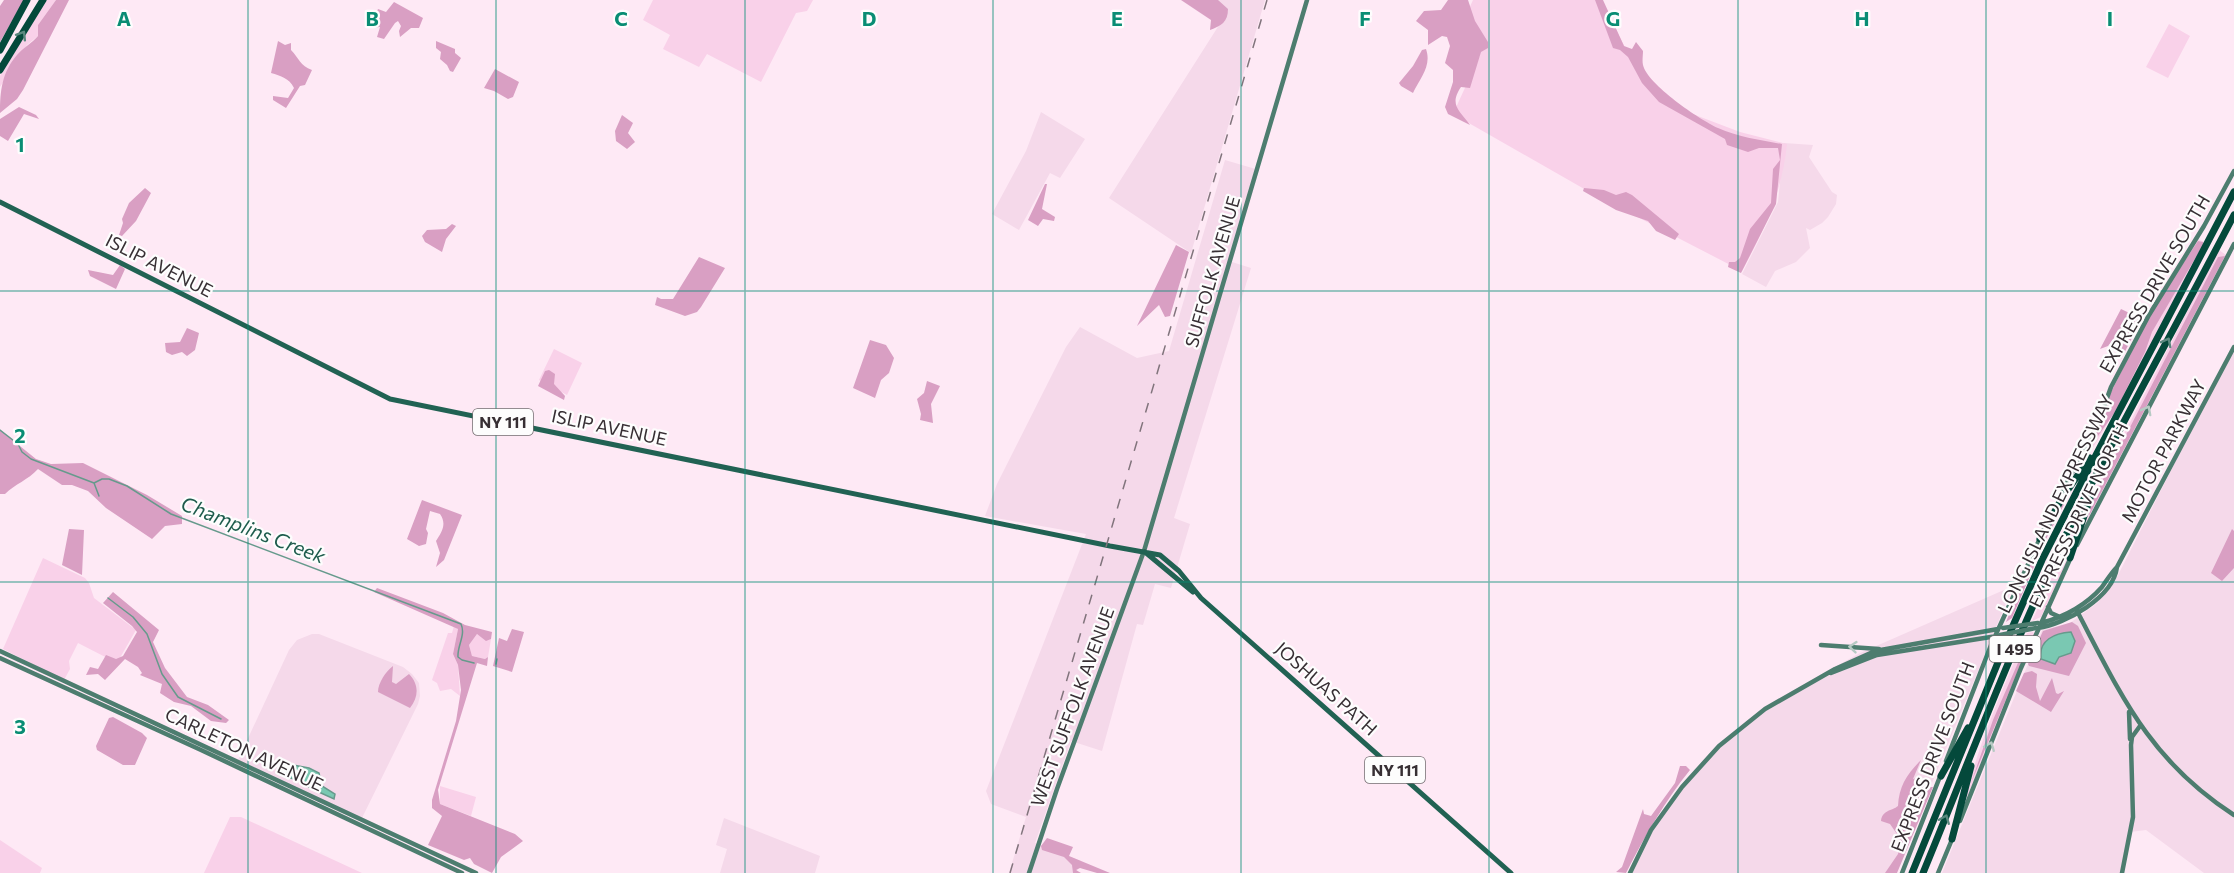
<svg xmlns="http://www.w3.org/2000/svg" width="2234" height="873" font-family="Commissioner,sans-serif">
  <rect width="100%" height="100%" fill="#fee9f5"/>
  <path fill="#f5d9ea" d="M1212 0H1265L1191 253 1109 198 1228 11Z
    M1041 112 1085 139 1060 178 1050 173 1019 230 992 214 1026 151Z
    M1784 143 1813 145 1809 157 1832 192 1837 195 1836 204 1828 217 1822 223 1810 230 1806 228 1810 248 1796 262 1775 271 1766 287 1742 274 1778 202Z
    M1225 160 1259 170 1232 262 1251 268 1174 518 1190 524 1171 588 1155 584 1143 625 1137 624 1102 751 1071 741 1035 843 1081 861 1076 873H1009L1026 817 991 804 986 791 1086 534 985 516 997 484 1066 347 1080 327 1137 358 1169 351Z
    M2234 346V873H2204L2146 830 2130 832 2120 873H1942L2042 630 2070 623 2096 604 2115 581Z
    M2013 586 1895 873H1630L1651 830 1698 768 1745 722 1776 700 1858 654Z
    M312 634H319L403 667 412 674 419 683 420 696 418 704 361 820 237 762 289 650 297 640Z
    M724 818 820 856 815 873H720L727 849 716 845Z"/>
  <path fill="#f9d1e9" d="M46 0H56L38 25V36L27 45 0 87V76Z
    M653 0H813L807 11 796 13 761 82 707 54 699 67 663 49 670 35 643 20Z
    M1473 0H1601L1628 53 1656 86 1690 113 1740 132 1787 144C1782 192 1765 229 1742 271L1593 194 1453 114 1480 55 1467 44V13Z
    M2169 24 2190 36 2168 78 2146 67Z
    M2198 239 2204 242C2161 324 2122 408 2069 484L2127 359Z
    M2219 250 2226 255 2081 532 2095 490Z
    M554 349 582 363 567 395 539 380Z
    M2086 503 2067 561 2041 617 2032 621Z
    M43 558 85 578 89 583 94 598 136 630 117 663 78 643 69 661 70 669 64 680 3 649Z
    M454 626 458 629 453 654 458 665 460 696 451 689 440 691 437 683 432 680 448 633H452Z
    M2033 632 2034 634 1961 812C1976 751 2001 691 2027 633Z
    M477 634 486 640 491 639 488 657 485 659 472 656 469 645Z
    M440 786 476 797 471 816 440 804Z
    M230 817H241L362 873H204Z
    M0 840 42 868 40 873H0Z"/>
  <path fill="#d99fc3" d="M4 0H24L0 42V6Z
    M56 0H69L23 90 17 99 0 113C0 91 2 72 17 55 23 48 32 43 38 36V25Z
    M1181 0H1218L1228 9C1228 22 1221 26 1210 30L1211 20Z
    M1448 0H1468L1475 21 1488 42V48L1481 52 1470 88 1461 87C1449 105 1459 110 1470 125L1448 114 1445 107 1453 82V70L1445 63 1450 46 1447 37 1442 36 1428 45V30L1416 21 1424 11 1441 10Z
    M1595 0H1603L1624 46 1632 49 1636 42 1643 51C1643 55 1642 61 1643 65 1647 84 1700 120 1718 128 1738 137 1760 140 1782 144L1776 204 1741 273 1728 267 1729 262H1735L1740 258 1750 229 1771 203 1773 169 1780 160 1778 148H1759L1748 152 1727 145 1725 139 1659 102 1642 83 1628 57 1620 50 1613 48Z
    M394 2 423 18 419 28H411L400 37 399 31 401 26 398 21 395 23 384 39 377 37 380 27 370 28 378 9 386 12Z
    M278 41 285 45 291 43V50C299 58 300 66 312 70L305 85 300 86 286 108 273 100V96L288 98 294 88C289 78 281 76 271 73Z
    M436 41 455 49V53L461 58 453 72 450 71 447 65 440 59 441 52 436 48Z
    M1426 49C1432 66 1420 78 1413 93L1401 86 1399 83 1413 66 1422 50Z
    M495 69 519 82 513 97 508 99 494 91 484 88Z
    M19 107 36 115 39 119 24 114 8 141 0 136V119Z
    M622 115 633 123 628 133 635 142 627 149 616 141 615 131Z
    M1045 184H1047L1042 209 1055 217 1054 221 1043 219 1038 226 1028 220Z
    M145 188 151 193 136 221 122 236 119 235 123 223 122 219 129 203Z
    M1584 188 1604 190 1616 195 1626 192 1632 195 1679 234 1675 240 1656 231 1648 221 1616 210 1583 191Z
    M452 224 456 226 446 239 442 252 425 242 422 236 427 230 446 229Z
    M2198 241 2203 242V245L2152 332 2145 352 2115 412 2081 460 2105 413 2109 396 2142 331 2158 301Z
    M1176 245 1189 252 1170 316 1165 317 1159 305 1137 326Z
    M2225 256 2089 516 2090 506 2097 491 2218 257Z
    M699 257 725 268 701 307 697 312 685 316 655 305 657 297 661 299H673Z
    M120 265 125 269 116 289 90 276 88 270 113 275Z
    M2121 309 2142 319 2121 359V347L2128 329 2125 324 2108 346 2100 349Z
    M187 328 199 333 195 350 187 356 182 352 172 355 166 352 165 343 180 342Z
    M870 340 886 345 894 358 889 373 881 380 875 398 853 388Z
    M549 370 555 374 554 384 565 396 564 400 538 386 545 371Z
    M927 381 940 386 931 404 933 423 920 420 921 414 917 399 924 393Z
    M0 430 36 459 51 464 83 463 147 495 182 516V524L165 526 152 539 106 508 88 491 72 485H62L38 469C28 480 15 484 5 494H0Z
    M2071 491 2044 543 2012 618 2006 622C2024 578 2042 530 2071 491Z
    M422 500 462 515 444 560 436 567 440 553 436 541C442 532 447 524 440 514L430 511 426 529 428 533 426 544 419 546 407 539Z
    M69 529 84 530 82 575 62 565Z
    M2232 529 2234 531V568L2222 581 2211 573Z
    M377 588 443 613 465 625 492 632 491 639 486 641 477 634 469 645 472 656 485 659 488 657 487 666 477 663 438 790 440 804 515 834 523 841 501 857 492 873 474 864 470 858 464 860 428 845 442 816 432 808V800L456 721 461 690 458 665 453 654 458 629 374 592Z
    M113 592 159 630 153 642 165 668 187 697 208 705 229 720 226 723 211 721 191 706 174 702 160 693 162 684 140 675 142 673 138 667 125 659 105 680 98 674 86 675 90 667 98 669 106 655 116 659 123 656 137 632 132 626 103 603Z
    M2072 622 2078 626 2086 643 2069 676 2029 666 2028 664 2043 631Z
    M512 629 524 632 512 672 493 666 499 638 507 641Z
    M2024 649H2027L1971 783 1993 720Z
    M393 666 392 682 396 684 409 674C419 684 419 697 410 708L378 692C378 683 386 671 393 666Z
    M2032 671 2037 674 2036 687 2040 701 2052 678 2056 693 2058 694 2064 691 2051 712 2016 691 2024 673Z
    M113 717 142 733 147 738 135 765H123L97 750 96 746 109 718Z
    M1921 760 1913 779 1917 778 1918 784 1925 787H1933L1897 873H1885L1898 854 1901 840 1890 824 1881 821C1882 810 1892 811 1898 806 1899 786 1907 774 1921 760Z
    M1680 766H1686L1690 770C1664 802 1645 836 1626 873L1616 872 1622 867 1643 809 1644 814 1651 816 1675 783Z
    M1047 838 1073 847 1069 856 1110 873H1097L1080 868 1076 870 1081 873H1073L1072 865 1064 857 1042 850 1041 846Z"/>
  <path fill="#7ac8b2" stroke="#669a8c" stroke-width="1.5" d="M2071 632 2075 641 2071 653 2059 657 2055 664 2041 659C2038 640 2055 633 2071 632Z
    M293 765 309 768 319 773 322 786 335 794 334 799 310 788 303 781 286 777 283 774 284 767Z"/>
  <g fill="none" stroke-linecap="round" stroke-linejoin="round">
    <path stroke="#669a8c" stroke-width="1.5" d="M0 430 18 444 22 452 31 459 94 483 102 479H109L127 486 171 514 461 624C466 635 457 646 458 657L462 660 474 663
      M94 483 99 496
      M108 598 133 617 147 634 162 674 178 697 221 719
      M496 664 497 659"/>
    <path stroke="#4d7d6f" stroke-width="4.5" d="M2061 494 2098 423 2111 387 2149 315 2204 226 2234 171
      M2077 545 2234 244
      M2048 607 2051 613 2060 617
      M2076 609C2121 695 2149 760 2234 815
      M2041 623C2064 617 2086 605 2102 587 2107 580 2111 573 2117 567L2234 347
      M2038 628C2065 624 2113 598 2117 567
      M1821 645 1879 649
      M0 651 476 873
      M0 658 201 750 462 873
      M1831 673 1877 655 1997 636
      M2129 712 2130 739
      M1946 761 1991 645 2041 536
      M1960 821 2021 668 2071 557
      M1029 873 1057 789 1144 551 1307 0
      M1630 873 1651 830 1682 787 1719 746 1765 709 1835 669 1875 651 1998 629
      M1902 873 1941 774
      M1938 873 1953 837
      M2122 873 2133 817 2131 745 2132 737 2140 726"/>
    <path stroke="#216253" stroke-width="5" d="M0 202 390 399 1110 546 1160 555 1179 571 1201 598
      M1145 552 1193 592
      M1201 598 1511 873"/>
    <path stroke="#04493b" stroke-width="7" d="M0 50 27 0
      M0 70 43 0
      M2040 539 2062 498 2090 458
      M2070 558 2091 495
      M1941 776 1968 728
      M1952 839 1971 766
      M1912 873 2012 628 2042 560 2075 495 2234 192
      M1923 873C1966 769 2005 664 2053 562 2109 444 2174 331 2234 215"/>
    <path stroke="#81747c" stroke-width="1.5" stroke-dasharray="10 10" stroke-linecap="butt" d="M1010 873 1267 0"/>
    <path stroke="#4d7d6f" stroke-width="4.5" d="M2003 628 2038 623
      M2000 635 2036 628"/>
  </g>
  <defs><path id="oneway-chevron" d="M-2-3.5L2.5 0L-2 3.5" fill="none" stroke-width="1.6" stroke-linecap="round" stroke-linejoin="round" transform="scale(1.5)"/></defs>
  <g stroke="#5b887f">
    <use href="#oneway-chevron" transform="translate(22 35) rotate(-58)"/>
    <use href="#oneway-chevron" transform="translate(2167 342) rotate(-62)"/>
    <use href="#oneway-chevron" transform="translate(1945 819) rotate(-68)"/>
  </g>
  <g stroke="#b7cac4">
    <use href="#oneway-chevron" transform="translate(2147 410) rotate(-62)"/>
    <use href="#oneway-chevron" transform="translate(1853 647) rotate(-175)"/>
    <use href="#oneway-chevron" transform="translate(1990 746) rotate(-68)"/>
  </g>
  <path fill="none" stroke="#098d74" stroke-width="1.5" stroke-opacity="0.55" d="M248 0V873M496 0V873M745 0V873M993 0V873M1241 0V873M1489 0V873M1738 0V873M1986 0V873M0 291H2234M0 582H2234"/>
  <g text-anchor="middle" stroke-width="4.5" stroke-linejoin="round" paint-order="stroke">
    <g fill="#fdfdfd" stroke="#726d70" stroke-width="1.5">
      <rect x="473" y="409" width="60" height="26" rx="4.5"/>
      <rect x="1989.5" y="636" width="51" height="26" rx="4.5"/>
      <rect x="1365" y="757" width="60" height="26" rx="4.5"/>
    </g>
    <g font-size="16" font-weight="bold" fill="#372f34">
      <text x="503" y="428">NY 111</text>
      <text x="2015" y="655">I 495</text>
      <text x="1395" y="776">NY 111</text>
    </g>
    <g font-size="18" fill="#372f34" stroke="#fdfdfd">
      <text transform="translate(159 266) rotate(27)" y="6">ISLIP AVENUE</text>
      <text transform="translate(1213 272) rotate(-74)" y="6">SUFFOLK AVENUE</text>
      <text transform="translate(2155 284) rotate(-60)" y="6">EXPRESS DRIVE SOUTH</text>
      <text transform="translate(609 428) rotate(12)" y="6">ISLIP AVENUE</text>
      <text transform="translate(2164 451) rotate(-62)" y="6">MOTOR PARKWAY</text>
      <text transform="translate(2056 504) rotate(-64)" y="6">LONG ISLAND EXPRESSWAY</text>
      <text transform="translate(2079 515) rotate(-64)" y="6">EXPRESS DRIVE NORTH</text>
      <text transform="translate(1326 689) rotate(42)" y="6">JOSHUAS PATH</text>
      <text transform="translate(1073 707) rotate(-70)" y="6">WEST SUFFOLK AVENUE</text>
      <text transform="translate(244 750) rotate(25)" y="6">CARLETON AVENUE</text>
      <text transform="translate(1933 757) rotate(-69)" y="6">EXPRESS DRIVE SOUTH</text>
    </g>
    <g font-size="20" font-style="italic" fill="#1e5c4d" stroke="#fdfdfd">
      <text transform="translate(253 530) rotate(21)" y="7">Champlins Creek</text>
    </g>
  </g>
  <g font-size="20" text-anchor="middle" font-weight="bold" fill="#098d74" stroke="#fdfdfd" stroke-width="4.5" stroke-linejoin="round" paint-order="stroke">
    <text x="124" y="26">A</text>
    <text x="372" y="26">B</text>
    <text x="621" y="26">C</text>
    <text x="869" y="26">D</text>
    <text x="1117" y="26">E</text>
    <text x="1365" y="26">F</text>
    <text x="1613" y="26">G</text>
    <text x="1862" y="26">H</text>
    <text x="2110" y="26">I</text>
    <text x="20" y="152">1</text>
    <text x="20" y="443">2</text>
    <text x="20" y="734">3</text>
  </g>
</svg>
